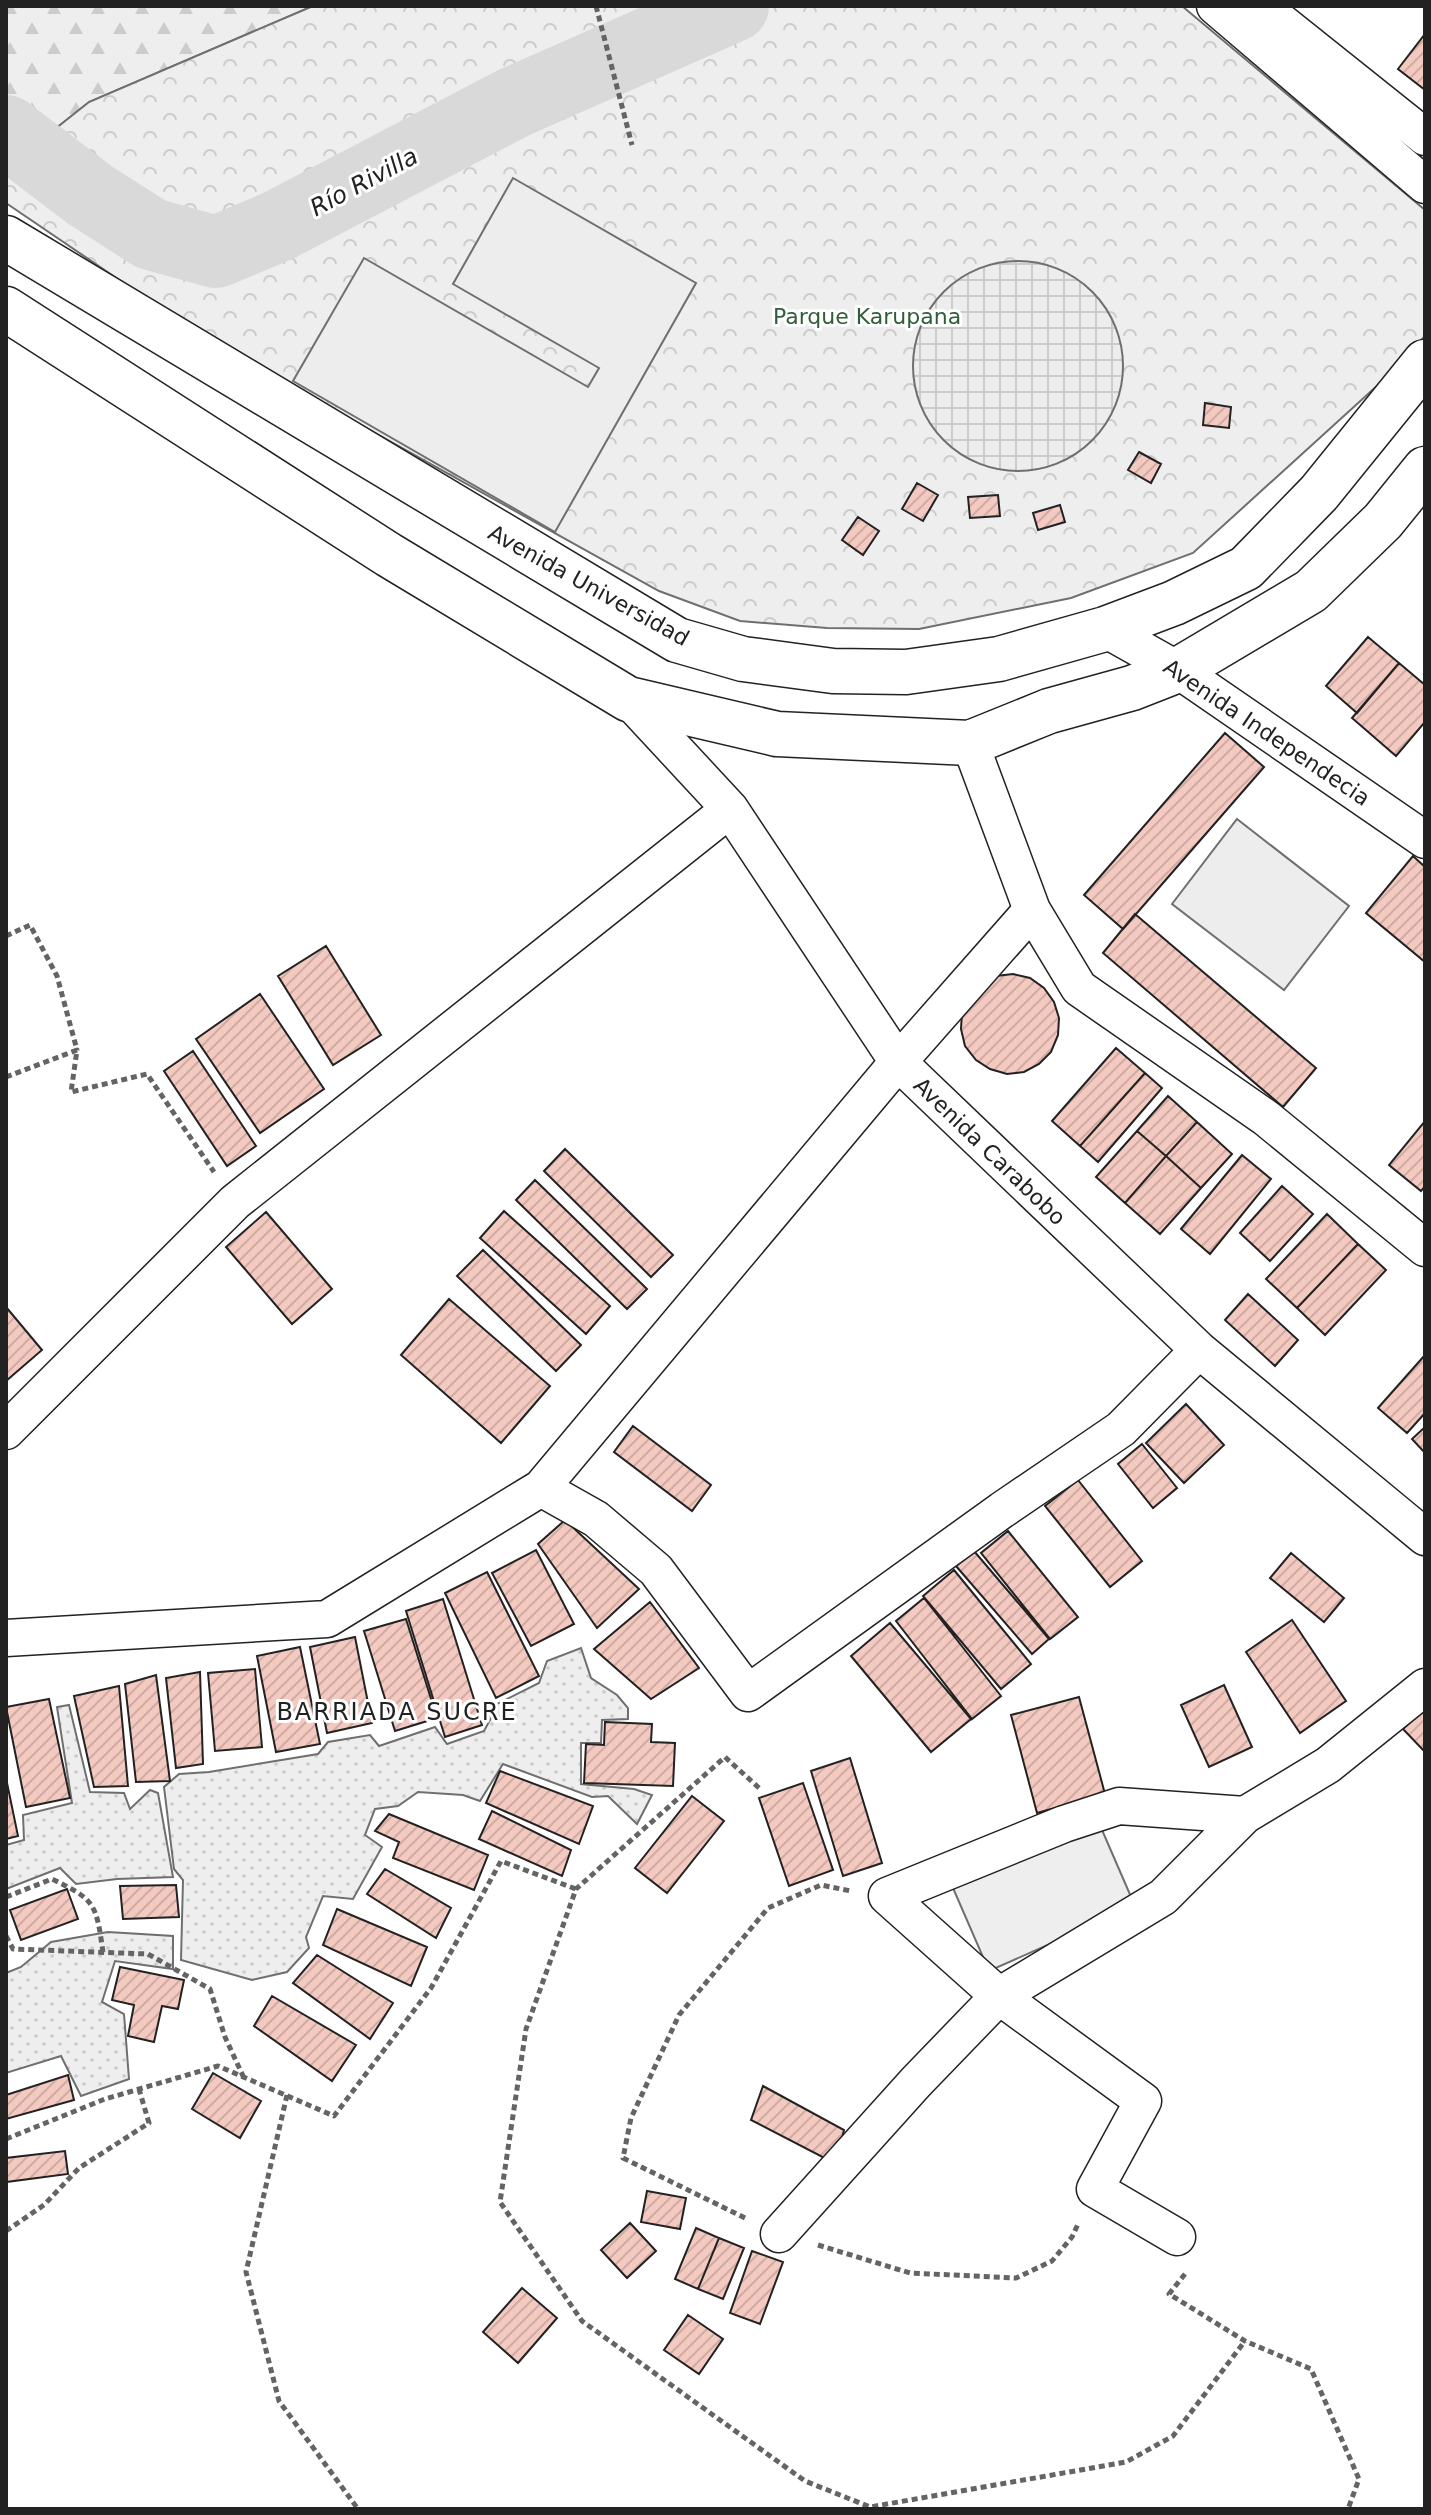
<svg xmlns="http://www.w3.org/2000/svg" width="1431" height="2515" font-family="'DejaVu Sans',sans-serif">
  <defs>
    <pattern id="grass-dots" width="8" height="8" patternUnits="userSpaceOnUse" patternTransform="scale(2)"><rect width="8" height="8" fill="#eee"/><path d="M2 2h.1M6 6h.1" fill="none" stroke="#ccc" stroke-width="1.8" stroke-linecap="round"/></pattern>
    <pattern id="forest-firs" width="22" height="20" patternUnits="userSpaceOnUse" patternTransform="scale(2)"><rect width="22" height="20" fill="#eee"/><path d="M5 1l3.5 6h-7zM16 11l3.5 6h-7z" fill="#ccc"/></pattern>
    <pattern id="park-crowns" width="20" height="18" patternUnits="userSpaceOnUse" patternTransform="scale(2)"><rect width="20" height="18" fill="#eee"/><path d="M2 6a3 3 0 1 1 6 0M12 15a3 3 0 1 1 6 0" fill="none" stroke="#ccc"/></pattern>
    <pattern id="plaza-grid" width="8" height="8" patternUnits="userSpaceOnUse" patternTransform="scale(2)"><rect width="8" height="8" fill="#ededed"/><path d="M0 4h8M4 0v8" fill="none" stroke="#cbcbcb"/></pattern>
    <pattern id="building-hatch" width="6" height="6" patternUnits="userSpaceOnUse" patternTransform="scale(2)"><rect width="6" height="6" fill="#f3c9c0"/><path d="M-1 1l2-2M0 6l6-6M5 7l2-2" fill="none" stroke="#d0aca5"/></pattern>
  </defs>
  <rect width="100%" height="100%" fill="#fff"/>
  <path fill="url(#grass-dots)" stroke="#6f6f6f" stroke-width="2" d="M581 1648 591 1678 617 1695 628 1708V1719L602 1720 601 1743H581V1784L634 1789 652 1795 637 1824 608 1796 592 1797 503 1764 480 1801 463 1795 418 1792 398 1806 375 1809 365 1835 382 1847 353 1899 323 1896 306 1937 309 1948 287 1972 252 1980 181 1960 183 1880 174 1869 164 1787 179 1774 209 1772 318 1754 328 1742 370 1735 379 1746 435 1727 447 1744 484 1731 491 1718 489 1708 539 1683 547 1661Z
    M69 1705 90 1792 124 1793 130 1809 150 1790 158 1793 173 1877 117 1879 76 1884 60 1868 6 1889V1845L24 1840 23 1815 72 1803 57 1707Z
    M108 1932 173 1936V1969L115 1961 102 2002 124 2014 129 2079 81 2096 61 2056 6 2073V1973L21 1967 51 1942Z"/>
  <path fill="url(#forest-firs)" stroke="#6f6f6f" stroke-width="2" d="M6 6H313L89 102 6 168Z"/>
  <path fill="url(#park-crowns)" stroke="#6f6f6f" stroke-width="2" d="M313 6H1182L1425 210V336L1379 384 1193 553 1071 598 919 629 827 628 740 621 659 591 206 339 6 203V168L89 102Z"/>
  <path fill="#eee" stroke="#6f6f6f" stroke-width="2" d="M1099 1823 1135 1906 989 1971 953 1888Z"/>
  <path fill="#ededed" stroke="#6f6f6f" stroke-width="2" d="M513 178 696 283 555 532 293 381 364 258 588 387 599 368 453 284Z
    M1237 819 1349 906 1284 990 1172 904Z"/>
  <path fill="url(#plaza-grid)" stroke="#6f6f6f" stroke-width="2" d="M913 366a105 105 0 1 1 210 0a105 105 0 1 1-210 0Z"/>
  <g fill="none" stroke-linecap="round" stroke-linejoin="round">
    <path stroke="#d9d9d9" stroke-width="72" d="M6 131 90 195 151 234 216 252 278 226 515 102 733 6"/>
  </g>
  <path fill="url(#building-hatch)" stroke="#222" stroke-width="2" d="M1425 34V90L1398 69Z
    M1205 403 1231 407 1229 428 1203 425Z
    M1139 452 1161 464 1151 483 1128 470Z
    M917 483 938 495 923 521 902 509Z
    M998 495 1000 516 970 518 968 497Z
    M1060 505 1065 522 1038 530 1033 513Z
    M858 517 879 531 863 555 842 540Z
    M1368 637 1399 663 1357 713 1326 686Z
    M1399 663 1425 685V722L1396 756 1352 718Z
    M1225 733 1264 767 1123 929 1084 895Z
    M1413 856 1425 867V962L1366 913Z
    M1135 914 1316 1068 1283 1107 1103 953Z
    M326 946 381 1035 333 1065 278 976Z
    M1013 974 1030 978 1044 988 1054 1002 1059 1018 1058 1035 1051 1052 1039 1064 1024 1072 1007 1074 990 1069 976 1060 965 1046 961 1029 962 1012 996 976Z
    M260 994 324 1089 260 1133 196 1039Z
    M1116 1048 1145 1073 1080 1146 1052 1121Z
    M193 1051 256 1146 227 1166 164 1071Z
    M1145 1073 1162 1088 1098 1162 1080 1146Z
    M1168 1096 1197 1122 1166 1156 1137 1131Z
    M1425 1121V1186L1421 1191 1389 1165Z
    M1197 1122 1232 1154 1201 1188 1166 1156Z
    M1137 1131 1166 1156 1125 1203 1096 1177Z
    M565 1149 673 1255 651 1277 544 1171Z
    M1242 1155 1271 1179 1210 1254 1181 1229Z
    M1166 1156 1201 1188 1160 1234 1125 1203Z
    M535 1180 647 1289 627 1309 516 1200Z
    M1282 1186 1313 1214 1270 1261 1240 1233Z
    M504 1211 610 1306 586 1334 480 1238Z
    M266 1212 332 1289 292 1324 226 1247Z
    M1327 1214 1358 1244 1297 1308 1266 1279Z
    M1358 1244 1386 1270 1325 1335 1297 1308Z
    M483 1250 581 1345 556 1371 457 1276Z
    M1248 1294 1298 1340 1275 1366 1225 1320Z
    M449 1299 550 1386 501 1443 401 1355Z
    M6 1307 42 1350 6 1381Z
    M1425 1355V1413L1407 1433 1378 1408Z
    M1186 1404 1224 1445 1184 1483 1146 1443Z
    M633 1426 711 1485 692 1511 614 1452Z
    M1425 1427V1453L1412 1439Z
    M1142 1444 1177 1488 1153 1508 1118 1464Z
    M1078 1480 1142 1561 1110 1587 1045 1506Z
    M565 1520 639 1589 597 1628 538 1544Z
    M1008 1531 1078 1617 1050 1639 981 1553Z
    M536 1550 574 1624 531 1646 492 1573Z
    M974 1551 1049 1639 1032 1654 956 1566Z
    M1291 1553 1344 1598 1324 1622 1270 1578Z
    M954 1570 1031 1664 1001 1689 923 1596Z
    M487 1572 539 1676 496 1698 445 1593Z
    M924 1598 1001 1696 972 1719 896 1621Z
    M443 1599 482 1725 445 1737 406 1611Z
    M650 1602 699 1668 651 1699 594 1649Z
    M406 1619 437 1718 395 1731 364 1631Z
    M1292 1620 1346 1701 1300 1733 1246 1652Z
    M890 1623 971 1719 931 1752 851 1656Z
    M355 1637 372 1723 327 1733 310 1647Z
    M300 1647 320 1744 276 1752 257 1656Z
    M255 1669 262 1747 215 1751 208 1673Z
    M200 1672 203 1764 176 1768 166 1678Z
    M156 1675 170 1781 136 1782 125 1684Z
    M1224 1685 1252 1747 1209 1767 1181 1705Z
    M119 1686 128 1786 94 1787 74 1696Z
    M1079 1697 1105 1794 1037 1813 1011 1715Z
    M49 1699 70 1798 26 1807 6 1707Z
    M1425 1708V1752L1403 1729Z
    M605 1722 652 1724 651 1742 675 1743 673 1786 584 1783 586 1744 604 1745Z
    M850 1758 882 1863 843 1876 811 1771Z
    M500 1771 593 1806 579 1844 486 1803Z
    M6 1778 18 1836 6 1839Z
    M803 1783 833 1870 789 1886 759 1798Z
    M692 1796 724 1821 667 1893 635 1868Z
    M492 1811 571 1850 562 1876 479 1839Z
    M389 1814 488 1855 474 1890 393 1858 399 1842 375 1831Z
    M385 1869 451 1908 436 1938 367 1894Z
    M176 1885 179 1917 123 1919 120 1886Z
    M67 1889 78 1919 21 1940 10 1910Z
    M337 1909 427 1947 411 1986 323 1945Z
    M317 1955 393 2003 370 2039 293 1983Z
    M120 1967 184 1980 178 2009 162 2006 154 2042 128 2036 134 2005 112 2000Z
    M272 1996 356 2045 332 2081 254 2026Z
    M213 2073 261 2101 240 2138 192 2109Z
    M68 2075 74 2100 6 2119V2095Z
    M763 2086 844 2130 836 2164 751 2120Z
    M65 2151 68 2174 6 2182V2158Z
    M647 2191 686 2198 680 2229 641 2222Z
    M630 2223 656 2251 627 2278 601 2250Z
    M696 2228 719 2238 698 2289 675 2279Z
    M719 2238 744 2248 723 2299 698 2289Z
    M752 2251 783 2262 760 2324 730 2313Z
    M522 2288 557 2318 518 2363 483 2332Z
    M688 2315 723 2339 699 2374 664 2350Z"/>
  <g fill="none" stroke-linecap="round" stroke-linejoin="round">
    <g stroke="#222" stroke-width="39">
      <path id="minor" d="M1215 6 1425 185
        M1261 6 1425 137
        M1105 629 1178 670 1425 840
        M628 699 730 809 898 1062 1199 1350 1425 1537
        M970 743 1032 910 1079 988 1266 1118 1425 1248
        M6 1431 235 1202 730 809
        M541 1488 596 1519 656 1570 748 1693 1002 1510 1121 1429 1199 1350
        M6 1638 327 1619 541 1488 898 1062 1032 910
        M779 2234 916 2082 999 1996 1163 1897 1245 1815 1328 1765 1425 1687
        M1177 2237 1095 2189 1143 2101 999 1996 887 1896 1064 1824 1119 1806 1245 1815"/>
    </g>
    <g stroke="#222" stroke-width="47">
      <path id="trunk" d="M6 238 677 640 743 659 833 671 906 672 999 659 1105 629 1174 603 1246 568 1319 493 1425 362
        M6 309 389 555 628 699 777 734 970 743 1049 711 1132 688 1178 670 1311 591 1383 521 1425 469"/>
    </g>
    <path stroke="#646464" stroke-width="5" stroke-dasharray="6 4" stroke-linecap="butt" d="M596 6 632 145
      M6 936 30 925 57 976 77 1050
      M6 1077 77 1050 71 1092 147 1074 214 1172
      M759 1788 725 1757 576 1889 526 2029 500 2202 582 2321 805 2481 870 2507 1126 2462 1173 2436 1245 2341
      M6 1897 52 1879C96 1900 96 1904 103 1952
      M6 1936 13 1949 148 1954 210 1989 225 2037 243 2076
      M287 2095 246 2272 279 2401 358 2509
      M6 2139 105 2099 218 2066 334 2116 431 1988 501 1861 576 1889
      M745 2218 623 2158 631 2118 679 2015 768 1908 821 1885 851 1891
      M6 2231 44 2205 79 2168 149 2123 139 2089
      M818 2245 910 2273 1016 2278 1052 2261 1072 2237 1079 2222
      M1185 2274 1169 2294 1245 2341 1311 2369 1359 2479 1348 2509"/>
    <use href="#minor" stroke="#fff" stroke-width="36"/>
    <use href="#trunk" stroke="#fff" stroke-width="44"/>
  </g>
  <g text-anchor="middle" stroke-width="6" stroke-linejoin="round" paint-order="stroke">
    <g font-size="22" fill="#2f5e38" stroke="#fff">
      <text x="867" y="324">Parque Karupana</text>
    </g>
    <g font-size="22" fill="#222" stroke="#fff">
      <text transform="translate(589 585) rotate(29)" y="8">Avenida Universidad</text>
      <text transform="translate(1267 732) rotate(34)" y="8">Avenida Independecia</text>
      <text transform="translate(990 1151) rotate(44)" y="8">Avenida Carabobo</text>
    </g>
    <g font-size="24" font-style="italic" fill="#222" stroke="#fff">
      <text transform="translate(364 182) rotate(-28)" y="8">Río Rivilla</text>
    </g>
    <g font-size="24" letter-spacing="2" fill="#222" stroke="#fff">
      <text x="397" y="1720">BARRIADA SUCRE</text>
    </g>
  </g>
  <rect width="1431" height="2515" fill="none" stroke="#222222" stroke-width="16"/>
</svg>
